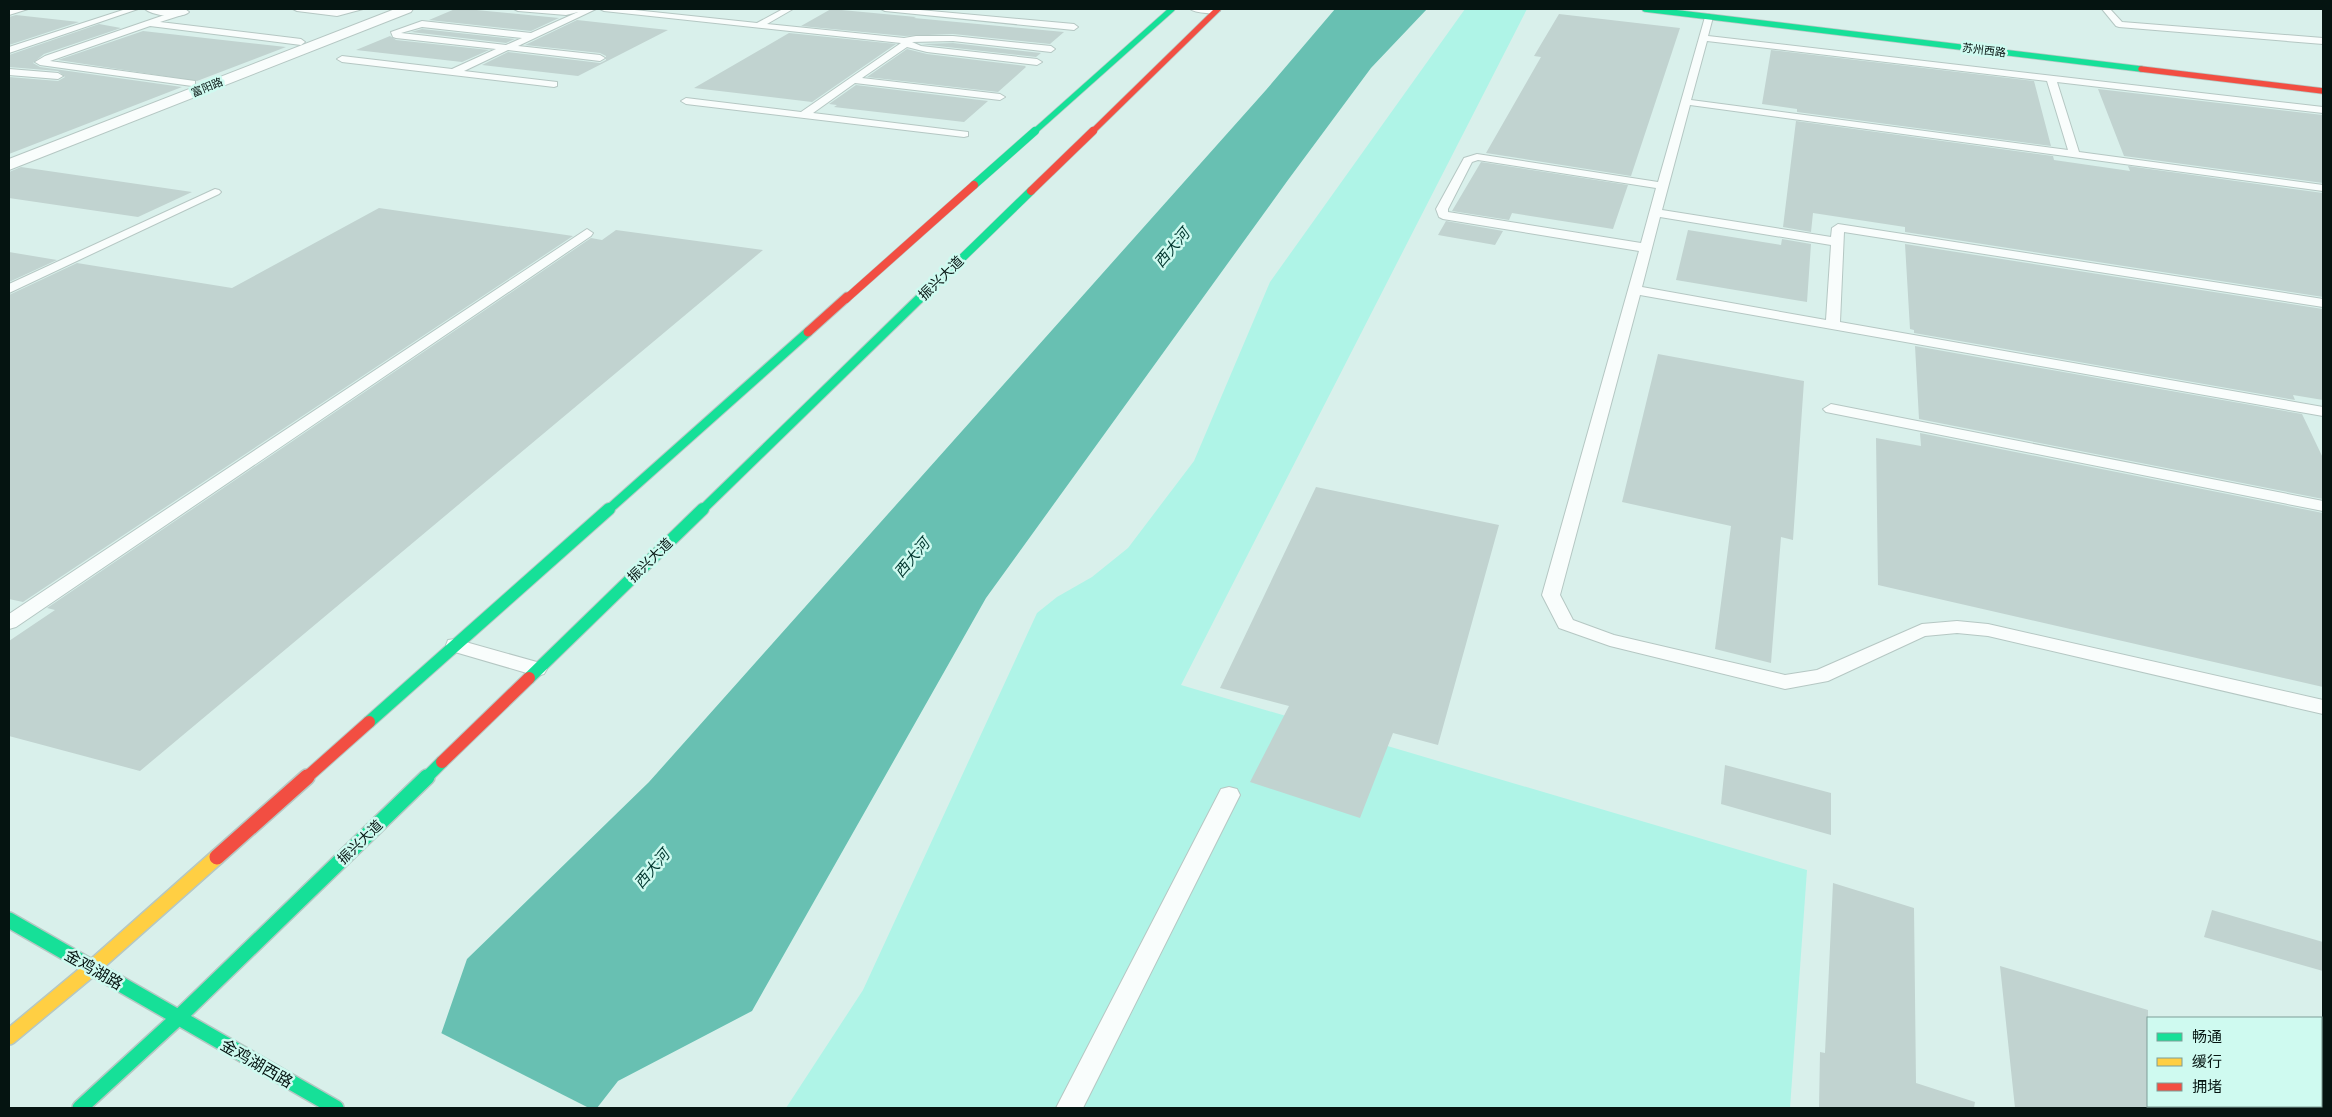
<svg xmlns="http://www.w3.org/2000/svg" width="2332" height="1117" font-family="'IBM Plex Sans','Noto Sans SC',sans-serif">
  <rect width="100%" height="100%" fill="#d9f0eb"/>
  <path fill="#aff4e7" d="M1465 9H1527L1181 685 1807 870 1790 1108H786L863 990 1037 613 1057 597 1092 577 1128 548 1194 461 1270 282Z"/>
  <path fill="#68c0b2" d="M1335 9H1427L1371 68 1288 180 986 598 752 1011 618 1081 597 1108H372L440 1037 467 959 649 782 1266 90Z"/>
  <path fill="#d9f0eb" d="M439 1032 589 1108H369Z"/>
  <path fill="#c1d3d0" d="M455 9H466L559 18 531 31 429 20Z
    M831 9 916 17 914 18 1064 32 1050 44 953 34 904 36 801 26Z
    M1559 14 1680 28 1631 176 1486 153 1541 57 1534 56Z
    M16 15 79 22 9 45V17Z
    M577 20 668 30 578 76 482 65 508 52 600 63 606 60V56L600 53 525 45Z
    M99 24 121 28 44 54 33 63 40 67 182 87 9 154V77L58 81 65 77 58 71 9 67V55Z
    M422 29 515 39 506 43 411 32Z
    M143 31 286 47 197 81 58 60Z
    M789 33 896 44 812 102 694 88Z
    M390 36 396 40 489 50 462 62 356 50Z
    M953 43 1041 53 1036 57 920 44Z
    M907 49 927 54 1026 66 1025 67H1026L998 92 867 77Z
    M1771 50 2034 81 2051 146 1797 112V109L1762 104Z
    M856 85 988 101 964 122 834 107 837 105 829 104Z
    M2098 89 2323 115V183L2124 156Z
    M1796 121 2053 156 2054 160 2130 171 2128 166 2323 193V297L1905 232V227L1813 213 1811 232 1783 227Z
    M1481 162 1628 185 1613 229 1512 213 1509 220 1452 211Z
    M21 167 192 192 138 217 9 198V172Z
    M379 208 573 236 23 602 9 599V295L77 263 232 288Z
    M1446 221 1503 231 1495 245 1438 235Z
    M616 230 763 250 140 771 9 736V641L55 610 47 608 591 238 602 240Z
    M1688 230 1781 245 1782 239 1811 244 1807 302 1676 280Z
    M1905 244 2323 309V400L2293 395 2295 400 1914 333V330L1910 329Z
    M9 252 57 260 9 282Z
    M1915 346 2302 414 2323 458V499L1919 419Z
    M1658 354 1804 381 1793 540 1781 537 1771 663 1715 649 1731 526 1622 502Z
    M1920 433 2323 513V687L1878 585 1876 438 1921 446Z
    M1316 487 1499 525 1438 745 1393 733 1360 818 1250 782 1289 706 1220 688Z
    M1725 765 1831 793V835L1721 804Z
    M1833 883 1914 908 1916 1083 1975 1102 1974 1108H1819L1820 1052 1825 1053Z
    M2212 910 2323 942V971L2204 937Z
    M2000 966 2148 1010V1108H2015Z"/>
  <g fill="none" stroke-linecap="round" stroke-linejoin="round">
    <g stroke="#b5c7c3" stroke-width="2">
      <path id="lane" d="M15 9H28L9 15V10Z
        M126 9H138L9 53V47Z
        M182 9 186 12 185 14 160 22 301 39 305 42 301 45 150 26 50 61 195 81V85L192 86 40 65 35 62 45 56Z
        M293 9H363L337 16 297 11Z
        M514 9H596L518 46 600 55 605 58 600 61 508 50 464 71 557 82V86L554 87 342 62 337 59 342 56 452 69 496 49 396 38 393 37 391 32 422 21 531 33 578 12 566 15 518 11ZM422 27 522 38 506 45 401 33Z
        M600 9H625L757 23 783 9H793L767 24 904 38 916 36H953L1051 46 1055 49 1051 52 953 41 912 42 921 46 1037 59 1042 62 1037 65 927 52 907 47 862 78 1000 94 1005 97 1000 100 855 83 813 113 968 132V136L964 137 686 104 681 101 686 98 801 112 901 43 604 11Z
        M881 9H909L1074 24 1078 27 1074 30 885 11Z
        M1190 9H1217L1220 11C1214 15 1196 13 1190 9Z
        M2102 9H2110L2122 22 2323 38V44L2119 27 2116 26Z
        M1709 14 1713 17 1708 36 2323 107V113L2057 82 2079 152 2323 185V191L1690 105 1662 210 1831 237 1832 228 1838 224 2323 299V307L1844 232 1840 322 2323 407V416L1640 295 1560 595 1573 620 1614 635 1785 675 1817 670 1922 624 1957 621 1988 624 2323 700V714L1988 636 1957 633 1925 636 1828 681 1785 689 1610 646 1559 628 1542 595 1639 251 1443 219 1439 217 1436 209 1464 158 1477 154 1658 182 1705 17ZM1707 41 2047 81 2068 150 1691 100ZM1478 160 1656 188 1641 243 1448 212V209L1472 162ZM1660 217 1831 245 1826 320 1642 287Z
        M9 69 58 73 63 76 58 79 9 75Z
        M215 189 219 190 221 192 219 194 9 293V284Z
        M587 229 593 233 591 236 16 627 9 629V614Z
        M1831 404 2323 501V511L1826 412 1823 409Z
        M455 639 544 664 547 669 544 674 537 676 448 650 446 645 448 640Z
        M1229 787 1237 789 1240 795 1083 1108H1056L1221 789Z"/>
    </g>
    <g stroke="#b5c7c3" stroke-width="2">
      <path id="street" d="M145 9H185L189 12C182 19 152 16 145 9Z
        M395 9H413L411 12 9 170V159Z"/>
    </g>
    <g stroke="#b5c7c3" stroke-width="7">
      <path id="fast-far4" d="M1645 9 2141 69
        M1034 132 1172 9"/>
    </g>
    <g stroke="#b5c7c3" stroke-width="9">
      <path id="fast-far3" d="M974 185 1035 131
        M920 299 1031 191"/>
    </g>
    <g stroke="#b5c7c3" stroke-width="11">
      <path id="fast-far2" d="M608 510 808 332
        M702 510 921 297"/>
    </g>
    <g stroke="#b5c7c3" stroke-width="14">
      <path id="fast-far1" d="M529 678 703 509
        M369 722 609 509
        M426 778 442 762"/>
    </g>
    <g stroke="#b5c7c3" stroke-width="18">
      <path id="fast" d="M9 920 336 1108
        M80 1108 178 1018 427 777"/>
    </g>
    <g stroke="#b5c7c3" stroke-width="18">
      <path id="slow" d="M9 1037 92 968 217 857"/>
    </g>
    <g stroke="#b5c7c3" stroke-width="7">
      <path id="jam-far4" d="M2141 69 2323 91
        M1092 132 1218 9"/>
    </g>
    <g stroke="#b5c7c3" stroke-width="9">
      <path id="jam-far3" d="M1031 191 1093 131
        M846 299 974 185"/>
    </g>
    <g stroke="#b5c7c3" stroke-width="11">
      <path id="jam-far2" d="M808 332 847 297"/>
    </g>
    <g stroke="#b5c7c3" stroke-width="14">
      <path id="jam-far1" d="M442 762 529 678
        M306 778 369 722"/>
    </g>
    <g stroke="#b5c7c3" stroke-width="18">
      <path id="jam" d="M217 857 307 777"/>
    </g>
    <use href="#lane" fill="#f9fdfc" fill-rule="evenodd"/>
    <use href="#street" fill="#f9fdfc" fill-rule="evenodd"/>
    <use href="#fast-far4" stroke="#16e098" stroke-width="5.5"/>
    <use href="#fast-far3" stroke="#16e098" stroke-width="8"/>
    <use href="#fast-far2" stroke="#16e098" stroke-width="9"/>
    <use href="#fast-far1" stroke="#16e098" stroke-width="12"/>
    <use href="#fast" stroke="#16e098" stroke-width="15"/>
    <use href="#slow" stroke="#ffcf43" stroke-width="15"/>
    <use href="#jam-far4" stroke="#f24e42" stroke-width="5.5"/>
    <use href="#jam-far3" stroke="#f24e42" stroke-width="8"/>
    <use href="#jam-far2" stroke="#f24e42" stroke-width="9"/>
    <use href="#jam-far1" stroke="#f24e42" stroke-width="12"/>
    <use href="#jam" stroke="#f24e42" stroke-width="15"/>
  </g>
  <g text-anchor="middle" stroke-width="5" stroke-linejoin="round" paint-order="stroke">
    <g font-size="11" fill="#051411" stroke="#cffaf0">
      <text transform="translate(1984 50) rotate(7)" y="4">苏州西路</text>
      <text transform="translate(207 87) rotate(-22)" y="4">富阳路</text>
    </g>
    <g font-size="14" fill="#051411" stroke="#cffaf0">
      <text transform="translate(941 278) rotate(-44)" y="5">振兴大道</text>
      <text transform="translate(650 560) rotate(-44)" y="5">振兴大道</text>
      <text transform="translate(360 842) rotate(-44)" y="5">振兴大道</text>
    </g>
    <g font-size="15" font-style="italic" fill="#00362e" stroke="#cffaf0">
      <text transform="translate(1172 248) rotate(-50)" y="5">西大河</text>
      <text transform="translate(912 558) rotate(-50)" y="5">西大河</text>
      <text transform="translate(652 869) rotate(-50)" y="5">西大河</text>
    </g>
    <g font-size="16" fill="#051411" stroke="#cffaf0">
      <text transform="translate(94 969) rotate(30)" y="6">金鸡湖路</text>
      <text transform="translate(257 1063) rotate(30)" y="6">金鸡湖西路</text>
    </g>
  </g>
  <rect width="2332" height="1117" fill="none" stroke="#051411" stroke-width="20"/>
  <rect x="2147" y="1017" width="175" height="90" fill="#cffaf0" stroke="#7e9e97"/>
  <rect x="2157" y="1033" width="25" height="8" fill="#16e098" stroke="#7e9e97"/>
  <text x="2192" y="1042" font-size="15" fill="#051411">畅通</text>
  <rect x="2157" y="1058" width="25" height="8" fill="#ffcf43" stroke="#7e9e97"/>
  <text x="2192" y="1067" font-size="15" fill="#051411">缓行</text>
  <rect x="2157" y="1083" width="25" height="8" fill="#f24e42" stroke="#7e9e97"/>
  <text x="2192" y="1092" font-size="15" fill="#051411">拥堵</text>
</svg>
